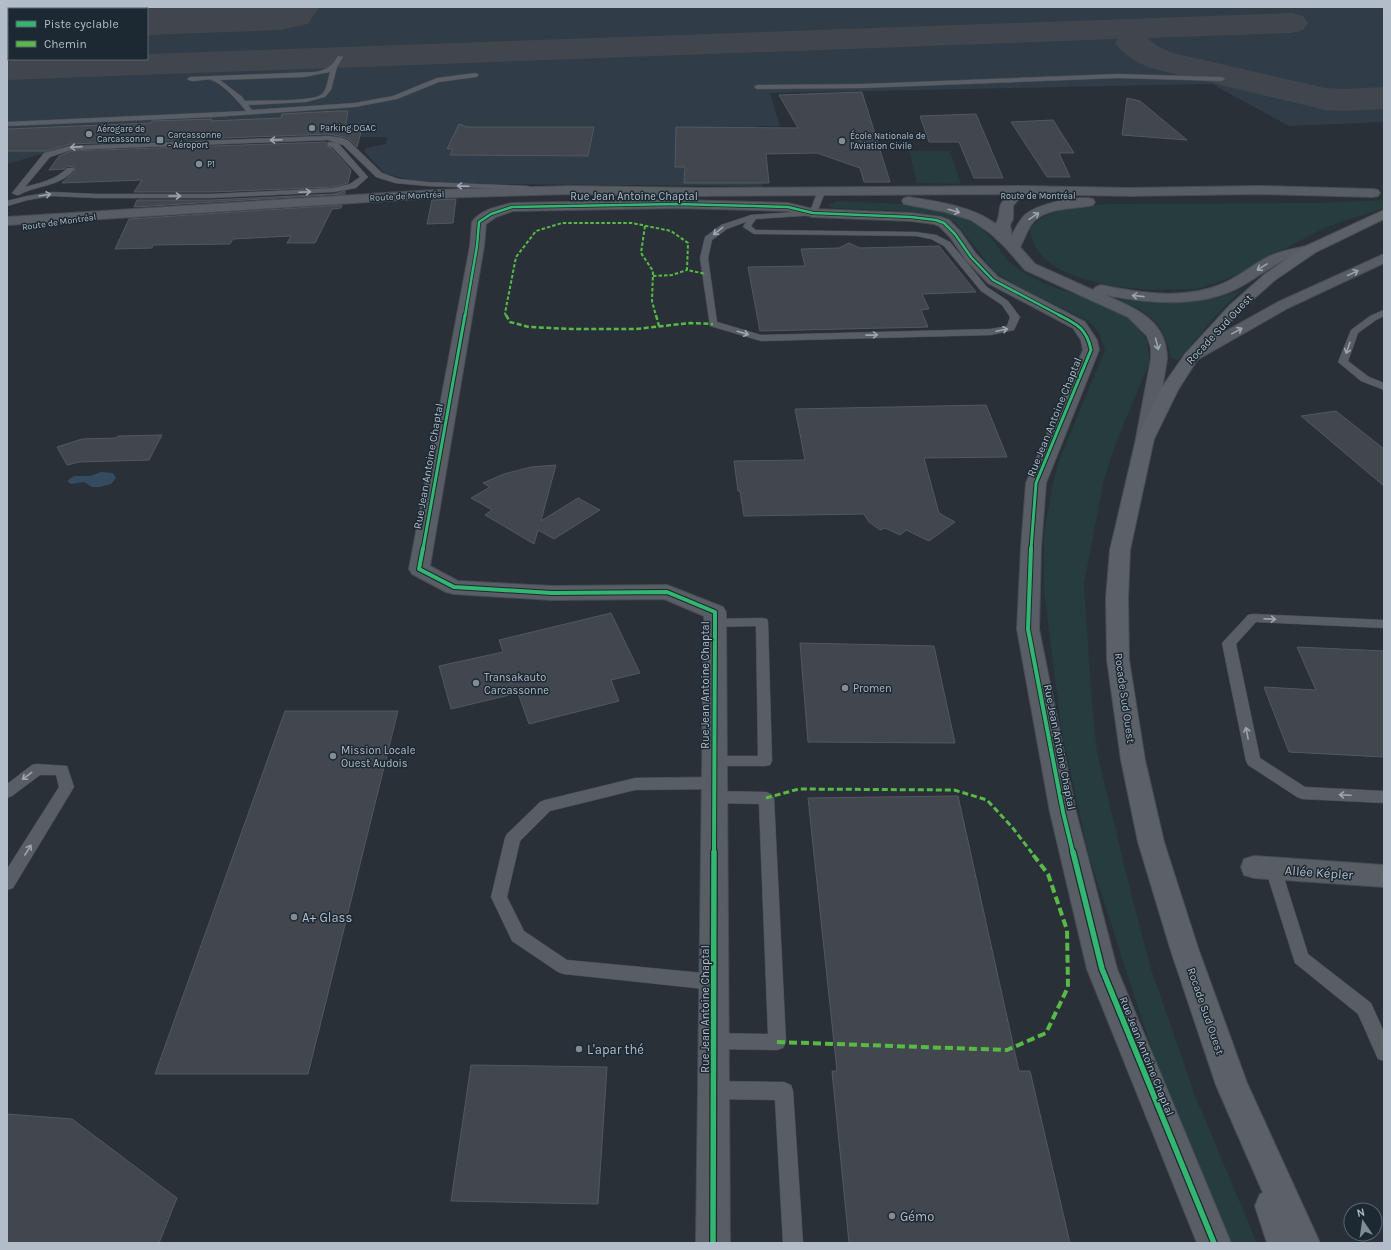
<svg xmlns="http://www.w3.org/2000/svg" width="1391" height="1250" font-family="Karla,sans-serif">
  <rect width="100%" height="100%" fill="#293037"/>
  <path fill="#303c47" fill-rule="evenodd" d="M7 7H1384V122L1289 126 1212 84 770 93 780 126H756L762 186 491 184 414 181 384 173 364 151 366 148 386 144 387 137H248L73 145 7 164ZM9 9H147V59H9Z"/>
  <path fill="#263c3d" d="M909 151H950L961 184 917 183Z
    M1384 200V208C1363 215 1341 221 1321 230 1282 248 1246 275 1204 287 1196 290 1187 289 1180 289 1144 291 1109 288 1075 276 1052 267 1033 255 1030 229 1046 207 1083 206 1107 204L1314 203Z
    M837 201 902 204 928 206 959 215 977 224 993 240 1009 262 1023 272 1045 284 1098 302 1122 313 1137 324 1147 341 1150 362 1116 442 1104 480 1084 584 1091 692 1097 752 1129 885 1151 969 1196 1098 1257 1243H1231L1154 1056 1088 853 1062 733 1044 592V534L1052 487 1060 458 1105 350 1099 333 1090 322 1014 284 995 272 956 223 943 216 906 211 833 208 828 205Z
    M1242 290 1220 311 1178 360 1171 358C1167 338 1160 322 1142 311 1133 306 1125 304 1118 297L1192 300 1219 297Z"/>
  <path fill="#354c60" d="M101 472 113 473 116 478 111 484 99 487H92L84 482 71 484 68 482V480L74 476H90Z"/>
  <g fill="none" stroke-linecap="round" stroke-linejoin="round">
    <path fill="#40464c" fill-rule="evenodd" d="M173 7H230L232 9 227 16 183 24 159 34 147 36V16Z
      M1292 13 1303 16 1308 23 1303 30 1292 33 1147 38 1159 47 1173 53 1325 88 1346 89 1384 87V109L1346 111 1325 110 1150 68C1136 62 1124 55 1115 43L1118 39 7 80V58L147 59V54Z"/>
    <path fill="#40464c" fill-rule="evenodd" d="M7 7H42L44 9H9V40H7Z
      M110 7H319L308 24 280 30 147 35V9H109Z"/>
  </g>
  <path fill="#41474d" stroke="#51585f" d="M862 92 890 182H864L860 168 817 153 766 154 769 183H684L685 167H675L676 127 798 128 779 95Z
    M1127 98 1140 101 1187 140 1122 135Z
    M338 111H348L345 129 362 128 357 147 350 140 344 137 328 134 70 144 46 151H7V129L151 123 152 121 212 119 211 121 281 118 282 114Z
    M976 114 1003 178H974L959 142H929L920 116Z
    M1053 120 1074 153H1059L1070 177H1047L1011 122Z
    M459 124 467 127H594L588 156 450 155 453 149H447Z
    M326 142 327 147 331 148 351 170 348 183 334 187 211 192H134L142 180 62 183 75 171 74 167 67 166 64 169 49 170 59 156 71 151Z
    M345 191V194L134 207 137 200H211L334 194Z
    M456 199 453 223 427 224 432 200Z
    M342 205 341 208 332 209 315 243H287L291 236 233 239 230 244 153 245 152 248 115 249 129 219Z
    M849 243 860 248 939 246 976 292 922 294 929 309 921 310 928 327 760 331 748 267 805 266 801 249 839 248Z
    M986 405 1007 457 924 458 939 513 955 522 929 541 906 530 900 535 885 528 880 530 869 522 864 514 744 516 740 491H738L734 461 805 460 795 409Z
    M1336 411 1384 449V486L1301 416Z
    M162 435 149 460 79 462 67 465 57 447 82 439 116 438 118 436Z
    M556 465 541 521 578 498 600 510 554 539 538 530 534 544 485 515 492 510 471 498 490 487 483 483 504 474 531 467Z
    M611 613 640 673 611 680 619 701 529 724 518 693 451 709 439 666 503 652 499 640Z
    M800 643 934 646 955 743 808 742Z
    M1297 647 1384 651V757L1289 752 1264 687 1316 690Z
    M285 711H398L308 1074H155Z
    M958 796 1019 1071H1030L1070 1243H849L832 1071H837L808 798Z
    M471 1065 607 1067 598 1204 451 1201Z
    M7 1114 72 1119 177 1198 159 1243H7Z"/>
  <g fill="none" stroke-linecap="round" stroke-linejoin="round">
    <g stroke="#474c52" stroke-width="1">
      <path id="lane" d="M338 56 343 57 337 67 331 90 325 97 306 102 248 105 252 110 355 103 393 96 437 78 476 73 479 75 476 77 439 82 397 99 355 107 214 117 7 126V122L246 111C240 103 221 82 211 80 203 78 193 84 187 79L190 77 315 72C327 70 332 66 338 56ZM330 72C328 78 327 91 321 95 309 102 261 100 245 101L241 96 220 80 304 77Z
        M1118 74 1222 77 1225 79 1222 81 1118 78 863 88 757 89 754 87 757 85 863 84Z
        M328 136 343 138 349 141 382 173 399 179 427 182 528 186 532 188 528 190 427 186 395 183 376 177 343 145 328 140 71 150 50 157 25 187C39 183 56 180 67 168H73L74 170C60 187 36 185 19 195H16L12 193 44 153 70 146Z
        M328 142 338 143 368 177 356 188 334 192 211 198H96L52 196 28 200 7 206V201L27 196 52 192 96 194H211L334 188 350 184 360 177 332 147 328 146Z
        M817 193H820L824 195 816 215 756 219 751 226 756 230 916 232 936 235 950 242 987 287 1008 301 1020 317 1014 330 991 335 761 341 710 326 700 258 705 237 721 225 751 215 810 211ZM746 222 743 227 754 234 916 236 931 239 944 246 981 291 1002 305 1010 317 1007 326 991 329 761 335 717 322 708 258 712 240 727 229Z
        M1384 310V316L1376 320 1358 333 1348 361 1369 377 1384 383V390L1361 381 1338 362 1351 330 1370 316Z
        M1253 614 1384 620V628L1256 622 1236 644 1260 758 1305 787 1384 791V803L1302 799 1297 797 1248 765 1246 761 1222 643 1248 615Z
        M762 618 767 619 768 622 772 761 770 765 765 766H714L709 765 707 761 709 757 714 756H758L756 626 714 627 709 626 708 623 709 620 714 619Z
        M37 764 67 766 74 787 13 888 7 890V869L59 787 56 775H40L12 796 7 798V784L32 765Z
        M714 777 719 779 721 783 719 787 714 789 635 790 550 811 520 841 507 897 524 931 567 960 714 974 720 977 723 982 720 987 714 990 564 974 558 972 512 941 491 897 505 838 507 834 540 802 545 800 635 778Z
        M714 791 766 792 771 794 774 798 786 1042 783 1048 777 1050 713 1049 707 1047 704 1041 707 1035 713 1033 768 1034 759 804 714 803 709 801 706 797 709 793Z
        M1273 862 1279 863 1281 868 1308 954 1371 1003 1384 1032V1061L1378 1059 1358 1014 1295 963 1265 868 1267 863Z
        M713 1081 784 1082 791 1085 793 1091 803 1243H783L775 1100 713 1099 706 1096 704 1090 706 1084Z"/>
    </g>
    <g stroke="#474c52" stroke-width="2">
      <path id="street" d="M676 200 788 203 813 209 911 213 941 217 949 220 960 231 976 254 998 277 1085 322 1097 340 1099 350 1046 483 1041 548 1039 629 1076 812 1117 969 1231 1243H1197L1087 969 1050 812 1017 629 1021 548 1026 483 1083 350 1081 340 1073 328 988 283 966 260 950 237 939 226 934 224 911 221 813 217 788 211 676 208 513 211 496 217 486 224 484 246 430 566 458 581 552 586 667 585 723 607 726 612 730 1243H696L704 616 664 599 552 600 454 594 446 592 412 574 409 569 470 246 472 222C480 210 499 206 512 203Z
        M1254 856 1384 865V887L1254 878 1244 875 1241 867 1244 859Z"/>
    </g>
    <g stroke="#474c52" stroke-width="2">
      <path id="secondary" d="M572 186 703 188 1025 186 1129 188 1258 186 1373 189 1378 190 1380 193 1378 196 1373 197 1258 194 1129 196 1028 194 1017 201 1013 206V219L1010 225 1012 235C1016 227 1020 219 1026 214 1039 204 1077 195 1093 199L1095 202 1093 205C1074 210 1044 206 1031 225 1027 231 1024 240 1020 247L1035 264 1093 290 1096 287 1101 285C1140 293 1184 300 1222 284 1239 277 1253 264 1270 256 1283 250 1297 248 1311 245L1316 246 1318 249 1316 252C1304 255 1292 257 1281 262 1265 270 1251 282 1234 290 1194 308 1147 303 1105 295 1136 309 1167 320 1167 359L1154 438 1151 442 1145 443 1139 442 1136 438 1151 359V348L1147 336 1128 317 1025 270 1006 248 990 233 971 220 945 212 904 204 902 201 904 198 909 197C938 202 972 206 996 224 1003 211 994 207 1010 194L703 196 572 194 433 198 7 225V217L433 190Z
        M1384 254V263L1288 308 1197 360 1191 362 1185 360 1183 357 1185 354 1278 302Z"/>
    </g>
    <g stroke="#464d54" stroke-width="2">
      <path id="primary" d="M1384 210V219L1316 252 1275 280 1240 311 1197 360 1178 390 1154 439 1130 550 1128 598 1129 660 1145 760 1164 842 1198 948 1247 1083 1320 1243H1267L1255 1206 1260 1194 1263 1193 1216 1085 1170 948 1138 842 1121 760 1107 660 1106 598 1110 550 1136 439 1160 390 1185 354 1230 305 1265 274 1306 246Z"/>
    </g>
    <use href="#lane" fill="#595e65" fill-rule="evenodd"/>
    <use href="#street" fill="#595e65" fill-rule="evenodd"/>
    <use href="#secondary" fill="#575d63" fill-rule="evenodd"/>
    <use href="#primary" fill="#5b6167" fill-rule="evenodd"/>
    <path stroke="#58b947" stroke-width="2" stroke-dasharray="3.5 2" stroke-linecap="butt" d="M645 226 641 253 653 271 652 301 656 316
      M653 276 672 275 687 270
      M506 316 505 313 516 257 536 231 562 223H632L671 231 688 243 687 270 706 274"/>
    <path stroke="#58b947" stroke-width="2.5" stroke-dasharray="5 2.5" stroke-linecap="butt" d="M506 315 510 322 529 327 572 329H636L690 323 713 324
      M656 315 659 326"/>
    <path stroke="#58b947" stroke-width="3" stroke-dasharray="6 3" stroke-linecap="butt" d="M766 798 799 789 954 790 987 800 1012 827 1032 853"/>
    <path stroke="#58b947" stroke-width="4" stroke-dasharray="8 4" stroke-linecap="butt" d="M777 1042 1007 1050 1046 1033 1068 987 1067 930 1048 874 1031 852"/>
    <g stroke="#1c2832" stroke-width="4">
      <path id="cycleway-far3" d="M465 316 477 246 479 222 491 214 512 207 676 204 788 207 813 213 911 217 936 220 944 223 955 234 971 257 993 280 1061 316"/>
    </g>
    <g stroke="#1c2832" stroke-width="5">
      <path id="cycleway-far2" d="M423 549 465 315
        M1031 549 1036 483 1091 350C1087 329 1077 324 1059 315"/>
    </g>
    <g stroke="#1c2832" stroke-width="6">
      <path id="cycleway-far1" d="M423 548 419 569 454 587 552 593 667 592 715 612 714 853
        M1031 548 1028 629 1063 812 1073 853"/>
    </g>
    <g stroke="#1c2832" stroke-width="8">
      <path id="cycleway" d="M1073 852 1102 969 1214 1243
        M713 1243 714 852"/>
    </g>
    <use href="#cycleway-far3" stroke="#33b770" stroke-width="2.5"/>
    <use href="#cycleway-far2" stroke="#33b770" stroke-width="3"/>
    <use href="#cycleway-far1" stroke="#33b770" stroke-width="4"/>
    <use href="#cycleway" stroke="#33b770" stroke-width="5.5"/>
  </g>
  <defs><path id="oneway-shaft" d="M-6 0H5M1.5-3L5.5 0L1.5 3" fill="none" stroke-width="1.6" stroke-linecap="round" stroke-linejoin="round"/></defs>
  <g stroke="#9ca5b0">
    <use href="#oneway-shaft" transform="translate(276 140) rotate(178)"/>
    <use href="#oneway-shaft" transform="translate(76 147) rotate(176)"/>
    <use href="#oneway-shaft" transform="translate(463 186) rotate(-178)"/>
    <use href="#oneway-shaft" transform="translate(305 192) rotate(-3)"/>
    <use href="#oneway-shaft" transform="translate(45 195) rotate(-9)"/>
    <use href="#oneway-shaft" transform="translate(175 196)"/>
    <use href="#oneway-shaft" transform="translate(718 231) rotate(142)"/>
    <use href="#oneway-shaft" transform="translate(1002 330) rotate(-12)"/>
    <use href="#oneway-shaft" transform="translate(743 333) rotate(16)"/>
    <use href="#oneway-shaft" transform="translate(872 335) rotate(-1)"/>
    <use href="#oneway-shaft" transform="translate(1348 348) rotate(109)"/>
    <use href="#oneway-shaft" transform="translate(1270 619) rotate(3)"/>
    <use href="#oneway-shaft" transform="translate(1247 733) rotate(-101)"/>
    <use href="#oneway-shaft" transform="translate(27 776) rotate(143)"/>
    <use href="#oneway-shaft" transform="translate(1345 795) rotate(-177)"/>
    <use href="#oneway-shaft" transform="translate(28 850) rotate(-58)"/>
  </g>
  <g stroke="#9ba5b0">
    <use href="#oneway-shaft" transform="translate(954 211) rotate(16)"/>
    <use href="#oneway-shaft" transform="translate(1034 216) rotate(-34)"/>
    <use href="#oneway-shaft" transform="translate(1262 267) rotate(149)"/>
    <use href="#oneway-shaft" transform="translate(1353 273) rotate(-25)"/>
    <use href="#oneway-shaft" transform="translate(1138 296) rotate(-174)"/>
    <use href="#oneway-shaft" transform="translate(1237 331) rotate(-29)"/>
    <use href="#oneway-shaft" transform="translate(1157 344) rotate(76)"/>
  </g>
  <g fill="#828c96" stroke="#1c2832" stroke-width="1.5">
    <circle cx="312" cy="128" r="4"/>
    <circle cx="89" cy="134" r="4"/>
    <rect x="156" y="136" width="8" height="8" rx="2"/>
    <circle cx="842" cy="141" r="4"/>
    <circle cx="199" cy="164" r="4"/>
    <circle cx="476" cy="683" r="4"/>
    <circle cx="845" cy="688" r="4"/>
    <circle cx="333" cy="756" r="4"/>
    <circle cx="294" cy="917" r="4"/>
    <circle cx="579" cy="1049" r="4"/>
    <circle cx="892" cy="1216" r="4"/>
  </g>
  <g text-anchor="middle" stroke-width="3" stroke-linejoin="round" paint-order="stroke">
    <g font-size="9" fill="#b2bdc9" stroke="#1c2832" text-anchor="start">
      <text x="320" y="131">Parking DGAC</text>
      <text x="97" y="132">Aérogare de<tspan x="97" dy="10">Carcassonne</tspan></text>
      <text x="168" y="138">Carcassonne<tspan x="168" dy="10">- Aéroport</tspan></text>
      <text x="850" y="139">École Nationale de<tspan x="850" dy="10">l'Aviation Civile</tspan></text>
      <text x="207" y="167">P1</text>
    </g>
    <g font-size="9" fill="#b2bdc9" stroke="#1c2832">
      <text transform="translate(407 196) rotate(-3)" y="3">Route de Montréal</text>
      <text x="1038" y="199">Route de Montréal</text>
      <text transform="translate(59 222) rotate(-8)" y="3">Route de Montréal</text>
    </g>
    <g font-size="11" fill="#b2bdc9" stroke="#1c2832">
      <text x="634" y="200">Rue Jean Antoine Chaptal</text>
      <text transform="translate(1219 329) rotate(-47)" y="4">Rocade Sud Ouest</text>
      <text transform="translate(1054 417) rotate(-68)" y="4">Rue Jean Antoine Chaptal</text>
      <text transform="translate(428 466) rotate(-80)" y="4">Rue Jean Antoine Chaptal</text>
      <text transform="translate(705 685) rotate(-90)" y="4">Rue Jean Antoine Chaptal</text>
      <text transform="translate(1125 698) rotate(82)" y="4">Rocade Sud Ouest</text>
      <text transform="translate(1060 747) rotate(79)" y="4">Rue Jean Antoine Chaptal</text>
      <text transform="translate(705 1009) rotate(-90)" y="4">Rue Jean Antoine Chaptal</text>
      <text transform="translate(1206 1011) rotate(71)" y="4">Rocade Sud Ouest</text>
      <text transform="translate(1147 1056) rotate(68)" y="4">Rue Jean Antoine Chaptal</text>
    </g>
    <g font-size="11" fill="#b2bdc9" stroke="#1c2832" text-anchor="start">
      <text x="484" y="681">Transakauto<tspan x="484" dy="13">Carcassonne</tspan></text>
      <text x="853" y="692">Promen</text>
      <text x="341" y="754">Mission Locale<tspan x="341" dy="13">Ouest Audois</tspan></text>
    </g>
    <g font-size="13" fill="#b2bdc9" stroke="#1c2832">
      <text transform="translate(1319 872) rotate(4)" y="5">Allée Képler</text>
    </g>
    <g font-size="13" fill="#b2bdc9" stroke="#1c2832" text-anchor="start">
      <text x="302" y="922">A+ Glass</text>
      <text x="587" y="1054">L'apar thé</text>
      <text x="900" y="1221">Gémo</text>
    </g>
  </g>
  <rect width="1391" height="1250" fill="none" stroke="#b2bdc9" stroke-width="16"/>
  <rect x="8" y="8" width="140" height="52" fill="#1c2832" stroke="#58646e"/>
  <rect x="16" y="21" width="20" height="6" fill="#33b770" stroke="#58646e"/>
  <text x="44" y="28" font-size="12" fill="#b2bdc9">Piste cyclable</text>
  <rect x="16" y="41" width="20" height="6" fill="#58b947" stroke="#58646e"/>
  <text x="44" y="48" font-size="12" fill="#b2bdc9">Chemin</text>
  <g transform="translate(1363 1222) rotate(347)"><circle r="19" fill="#1c2832" stroke="#58646e"/>
  <path d="M0-3L7 15L0 10L-7 15Z" fill="#828c96"/>
  <text y="-6" font-size="11" font-weight="bold" text-anchor="middle" fill="#b2bdc9">N</text>
  </g>
</svg>
